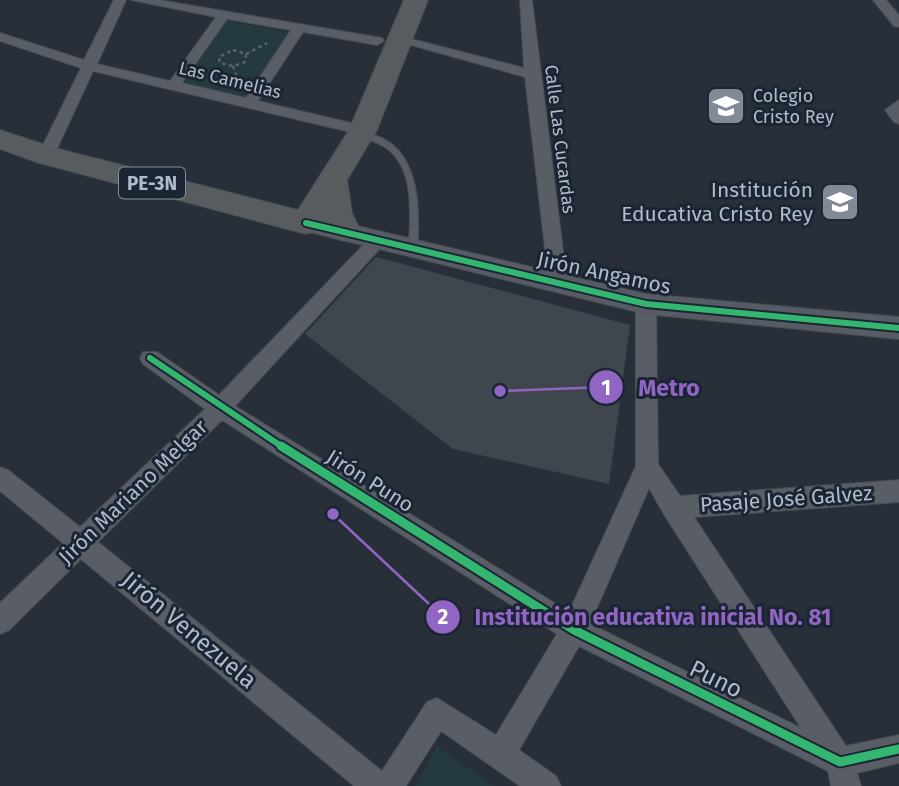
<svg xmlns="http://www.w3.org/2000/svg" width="899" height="786" font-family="'Fira Sans',sans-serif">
  <rect width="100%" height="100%" fill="#282f38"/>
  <path fill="#253a3e" d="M223 20 291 33 246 102 176 84Z
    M437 746 493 786H415Z"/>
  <path fill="#40464e" d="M376 257 630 325 609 484 453 449 305 334Z"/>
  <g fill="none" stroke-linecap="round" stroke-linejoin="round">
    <g stroke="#474b52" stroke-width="2">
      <path id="lane" d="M357 133C405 133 418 178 418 217 418 228 419 240 416 250L413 251 409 248C410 215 416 166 383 146 375 141 366 139 357 137Z"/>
    </g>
    <g stroke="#474b52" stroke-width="2">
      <path id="street" d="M114 0H126L97 64 170 81 216 17 131 0H159L382 38 384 41 377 45 303 32 258 101 368 127 371 130 363 135 93 71 54 155 46 160 40 159 38 155 81 68 0 41V33L84 60ZM227 19 291 30 246 98 182 83Z
        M520 0H532L567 283 558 290 549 283 525 77 393 40 400 36 524 68Z
        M873 0H886L899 15V27L894 26Z
        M899 100V124L894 122 885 110Z
        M379 233 388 239 385 243 235 406 569 612 636 466V304L646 297 653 299 656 304 658 464 680 496 899 480V502L694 517 846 746 899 735V763L857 773 861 786H831L828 771 579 646 519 750 556 776 561 786H520L441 731 406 786H354L81 559 9 630 0 634V603L63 543 0 491V467L8 470 80 527 205 409 143 364 140 358 143 352H157L219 395 373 235ZM222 420 557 634 496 735 437 698 427 702 382 771 98 542ZM649 488 665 516 801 728 590 624Z"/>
    </g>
    <g stroke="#474b52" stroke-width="2">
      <path id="secondary" d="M306 214 646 294 899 317V339L646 314 297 229 294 223 297 217Z"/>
    </g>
    <g stroke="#454b53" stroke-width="2">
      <path id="highway" d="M404 0H428L377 130 347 180 352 213 360 230 355 238 344 241 333 238 324 220 317 231 306 234 36 162 0 149V130L55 148 298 210 349 130Z"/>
    </g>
    <path stroke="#5c6269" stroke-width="2.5" stroke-dasharray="3.5 3.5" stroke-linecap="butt" d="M233 50 246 54 245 62 233 66 220 63 219 57Z
      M246 54 267 43
      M233 66 240 86"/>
    <use href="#lane" fill="#595d66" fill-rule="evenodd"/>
    <use href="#street" fill="#595d66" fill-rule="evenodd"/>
    <use href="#secondary" fill="#575c64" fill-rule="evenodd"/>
    <use href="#highway" fill="#595c5f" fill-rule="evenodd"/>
    <g stroke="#1b2533" stroke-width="10">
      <path id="cycleway-far1" d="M306 223 646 304 899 328
        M150 358 284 448"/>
    </g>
    <g stroke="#1b2533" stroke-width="13">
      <path id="cycleway" d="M281 446 574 630 840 762 899 749"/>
    </g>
    <use href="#cycleway-far1" stroke="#33b770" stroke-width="6"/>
    <use href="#cycleway" stroke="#33b770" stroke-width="9"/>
  </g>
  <defs>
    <g id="university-square" transform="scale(2.0125)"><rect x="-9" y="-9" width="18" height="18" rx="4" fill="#828a97" stroke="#1b2533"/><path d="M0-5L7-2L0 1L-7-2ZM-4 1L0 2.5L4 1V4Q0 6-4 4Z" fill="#fff"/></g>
    <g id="school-square" transform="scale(2.0125)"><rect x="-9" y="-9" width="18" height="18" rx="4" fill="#828a97" stroke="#1b2533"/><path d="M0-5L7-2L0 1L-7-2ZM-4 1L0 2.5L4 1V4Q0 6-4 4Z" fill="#fff"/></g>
  </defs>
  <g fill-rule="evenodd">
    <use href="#university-square" x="726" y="106"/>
    <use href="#school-square" x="840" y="202"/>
  </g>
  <g text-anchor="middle" stroke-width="6" stroke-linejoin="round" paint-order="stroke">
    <g font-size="18" fill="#b2bbca" stroke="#1b2533">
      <text transform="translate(230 80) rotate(14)" y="6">Las Camelias</text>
      <text transform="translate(560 139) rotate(83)" y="6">Calle Las Cucardas</text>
    </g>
    <g font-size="18" fill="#b2bbca" stroke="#1b2533" text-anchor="start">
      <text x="753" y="102">Colegio<tspan x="753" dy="21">Cristo Rey</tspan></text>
    </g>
    <rect fill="#1b2533" stroke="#858e9d" stroke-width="2" x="119" y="167.5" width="66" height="31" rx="5"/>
    <g font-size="19" font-weight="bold" fill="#b2bbca">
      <text x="152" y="190">PE-3N</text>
    </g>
    <g font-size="21" fill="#b2bbca" stroke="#1b2533" text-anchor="end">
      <text x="813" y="197">Institución<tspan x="813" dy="24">Educativa Cristo Rey</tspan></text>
    </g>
    <g font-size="21" fill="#b2bbca" stroke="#1b2533">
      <text transform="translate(604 273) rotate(12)" y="7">Jirón Angamos</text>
      <text transform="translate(370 481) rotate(32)" y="7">Jirón Puno</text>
      <text transform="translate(133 492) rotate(-44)" y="7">Jirón Mariano Melgar</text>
      <text transform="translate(786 499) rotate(-4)" y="7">Pasaje José Galvez</text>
    </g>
    <g font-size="24" fill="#b2bbca" stroke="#1b2533">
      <text transform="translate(189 630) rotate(40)" y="8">Jirón Venezuela</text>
      <text transform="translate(716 679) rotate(26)" y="8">Puno</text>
    </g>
  </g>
  <path fill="none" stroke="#9165c3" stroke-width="2.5" d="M500 391L606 387M333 514L443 617"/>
  <g fill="#9165c3" stroke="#1b2533" stroke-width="2.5">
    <circle cx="500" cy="391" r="7"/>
    <circle cx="333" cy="514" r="7"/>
    <circle cx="606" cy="387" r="18"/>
    <circle cx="443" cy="617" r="18"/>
  </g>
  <g font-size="21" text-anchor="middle" font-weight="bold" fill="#fff">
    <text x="606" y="395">1</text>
    <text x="443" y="624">2</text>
  </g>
  <g font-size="23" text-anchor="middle" font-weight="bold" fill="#9165c3" stroke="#1b2533" stroke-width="6" stroke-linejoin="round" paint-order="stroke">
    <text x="669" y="396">Metro</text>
    <text x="653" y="625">Institución educativa inicial No. 81</text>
  </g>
</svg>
